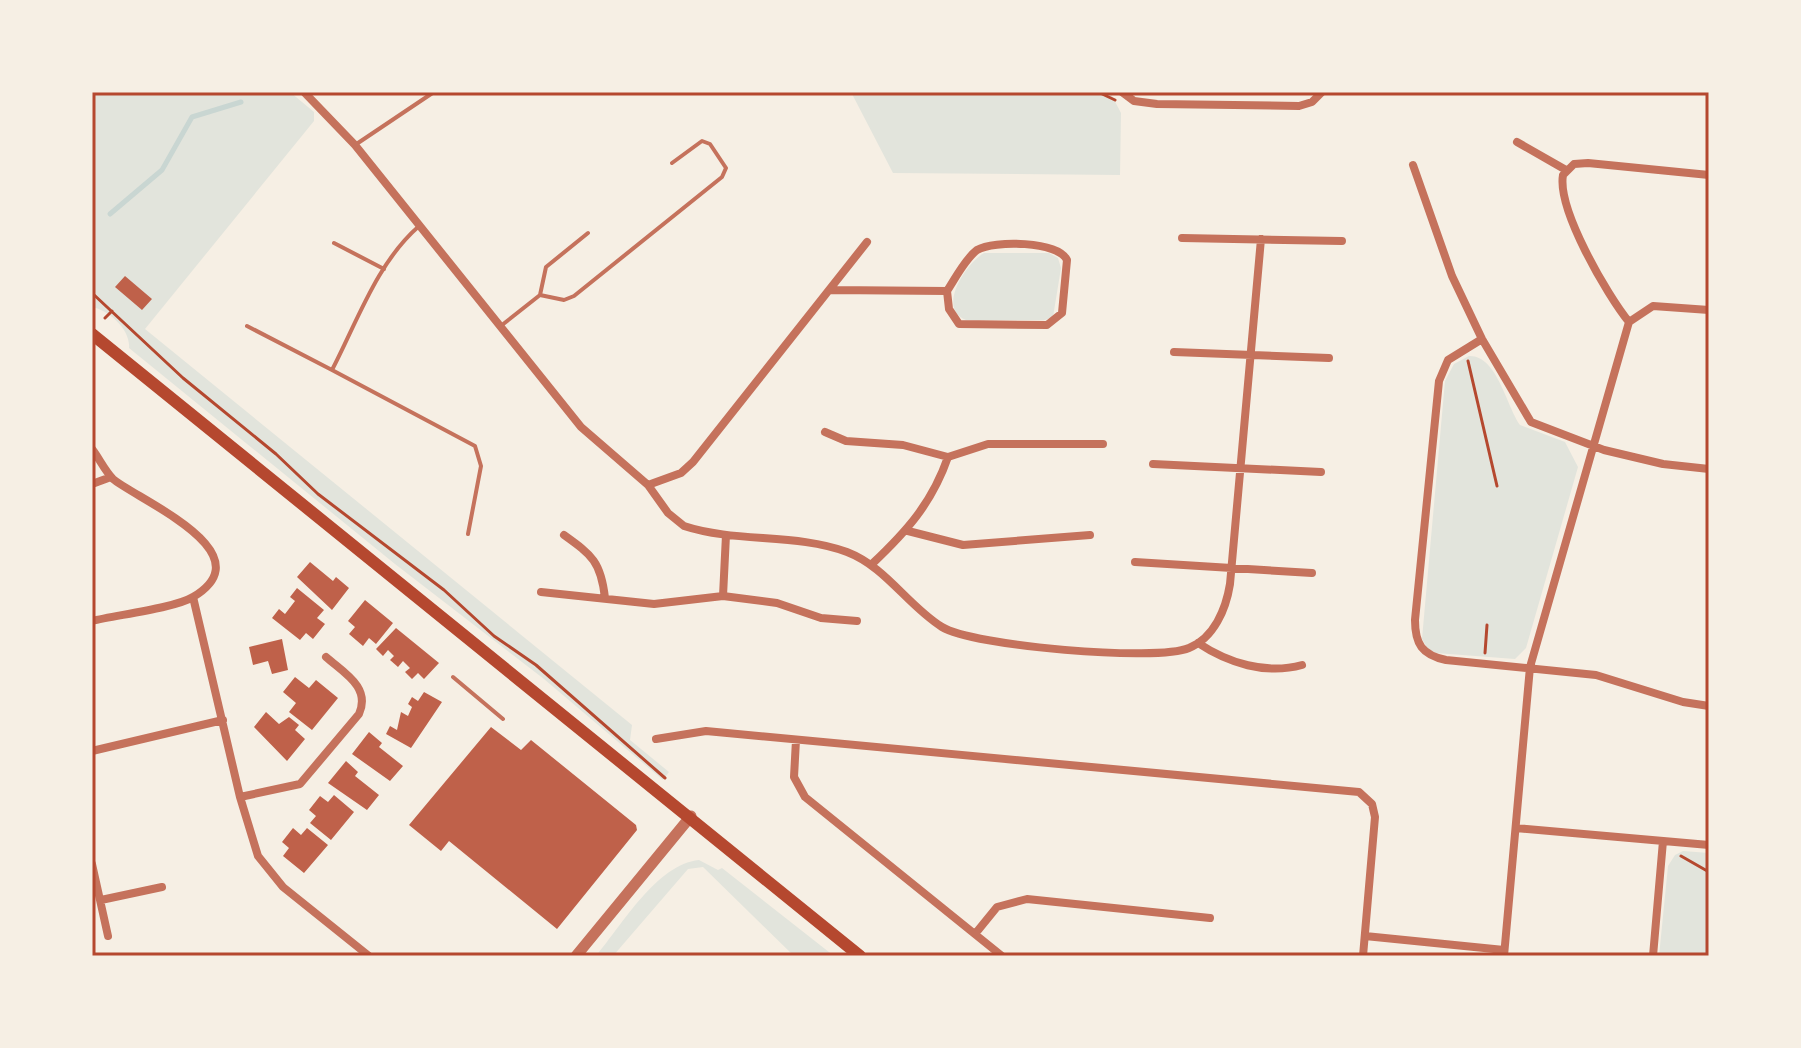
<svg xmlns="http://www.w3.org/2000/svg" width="1801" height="1048" font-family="'Archivo Narrow',sans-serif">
  <rect width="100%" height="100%" fill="#f6efe4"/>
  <path fill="#e2e4dc" d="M92 92H290L314 112V121L145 329 632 725 630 740 669 772 663 780 544 679 395 564 129 348C131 330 109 310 92 307Z
    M851 92H1110L1121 113 1120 175 893 173Z
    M984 253H1049L1058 258 1061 268 1053 317 1045 320H966C936 309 966 263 984 253Z
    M1469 356C1497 355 1506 405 1520 425L1565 442 1578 467 1526 648 1515 659 1436 653 1428 649 1422 639 1445 381 1454 364Z
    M1683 851 1709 853V956H1659L1668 866 1675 855Z
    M699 860 718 870 722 868 834 956H794L703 867 688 869 613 956H596C622 925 657 864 699 860Z"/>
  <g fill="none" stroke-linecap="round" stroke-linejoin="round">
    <path stroke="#c9d6d2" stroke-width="5" d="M110 214 162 170 192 117 241 102"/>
  </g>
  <path fill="#bf614a" d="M125 276 152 299 142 310 115 287Z
    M310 562 333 581 336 577 349 588 332 610 297 577Z
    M297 588 324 610 317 618 325 624 313 639 306 633 300 640 272 618 279 609 285 614 295 601 290 597Z
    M365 600 393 623 376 644 369 638 363 646 349 634 355 627 348 621Z
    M396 628 439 663 424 679 418 673 412 679 405 672 410 668 403 661 398 667 390 660 394 656 388 650 383 656 376 649Z
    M282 639 288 670 272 674 268 661 253 665 249 647Z
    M295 677 309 688 316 680 338 698 312 730 289 712 296 703 283 692Z
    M424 692 442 702 411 748 386 734 390 726 397 730 401 712 408 716 412 707 408 704 412 697 418 701Z
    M266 712 279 724 289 717 299 725 295 730 305 739 287 761 254 727Z
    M491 727 521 750 531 740 636 825 637 830 557 929 449 841 441 851 409 825Z
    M369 732 382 743 379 747 403 766 390 781 352 754Z
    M346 761 358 772 355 776 379 795 367 810 328 783Z
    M334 795 354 812 331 840 310 823 316 816 309 810 320 796 328 802Z
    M293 828 301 835 307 828 328 845 304 873 283 856 289 848 282 842Z"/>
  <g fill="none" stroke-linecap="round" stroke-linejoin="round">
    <path stroke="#b5482f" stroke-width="3" d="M1098 92 1115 100
      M92 293 183 378 276 454 318 494 444 590 494 636 536 665 665 778
      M105 318 112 311
      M1468 361 1497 486
      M1485 653 1487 625
      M1681 856 1709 872"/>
    <path stroke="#c5725c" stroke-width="4" d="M355 145 434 92
      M418 227C377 263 357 322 332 370L475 446 481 466 468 534
      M334 243 384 269
      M540 295 546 267 588 233
      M502 325 540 295 564 300 574 296 722 177 726 168 710 144 702 141 672 163
      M247 326 332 370
      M453 677 503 719"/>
    <path stroke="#c5725c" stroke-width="8" d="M304 92 355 145 581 427 648 485 681 473 693 462 867 242
      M1122 92 1134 101 1157 104 1299 106 1312 102 1322 92
      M1517 142 1566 170
      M1413 165 1452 276 1482 339 1531 422 1604 450 1663 464 1709 469
      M1182 238 1342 241
      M830 290 947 291 949 309 959 324 1047 325 1062 313 1067 260C1058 241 994 240 977 250 965 259 955 279 947 291
      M1629 322C1607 295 1557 209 1563 175L1574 164 1588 163 1709 175
      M1482 339 1448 360 1439 381 1415 620C1415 644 1422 655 1446 660L1596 675 1683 702 1709 706
      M1174 352 1329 358
      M825 432 846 441 903 445 948 457
      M92 449C99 458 105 471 113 479 140 501 267 553 193 597 175 608 116 615 92 621
      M1153 464 1321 472
      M92 484 111 477
      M648 485 668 513 684 526C736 543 796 533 847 552 886 567 907 605 942 627 972 646 1157 662 1189 648 1214 638 1226 609 1230 584L1261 239
      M908 531 963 545 1090 535
      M564 535C592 555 601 562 605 598
      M1135 562 1312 573
      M872 564C907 531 932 503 948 457L988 444H1103
      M541 592 654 604 723 596 777 603 821 618 857 621
      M723 596 726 535
      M193 597 240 797 258 856 283 887 369 956
      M1198 643C1228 663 1266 675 1302 665
      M656 739 706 731 1359 792 1372 804 1375 817 1363 956
      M796 740 794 777 805 797 1002 956
      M92 751 223 720
      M240 797 300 784 359 714C371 687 344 673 326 657
      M1516 828 1709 845
      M92 864 108 936
      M101 900 162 887
      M975 934 997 907 1027 899 1210 918
      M1365 936 1504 950
      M1504 956 1530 667 1629 322 1653 306 1709 310
      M1653 956 1663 841"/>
    <path stroke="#c5725c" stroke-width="11" d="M576 956 691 816"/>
    <path stroke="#b5482f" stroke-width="12" d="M92 334 860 956"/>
  </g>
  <rect width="1801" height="1048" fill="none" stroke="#f6efe4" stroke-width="188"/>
  <rect x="94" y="94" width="1613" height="860" fill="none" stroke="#b5482f" stroke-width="3"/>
</svg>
